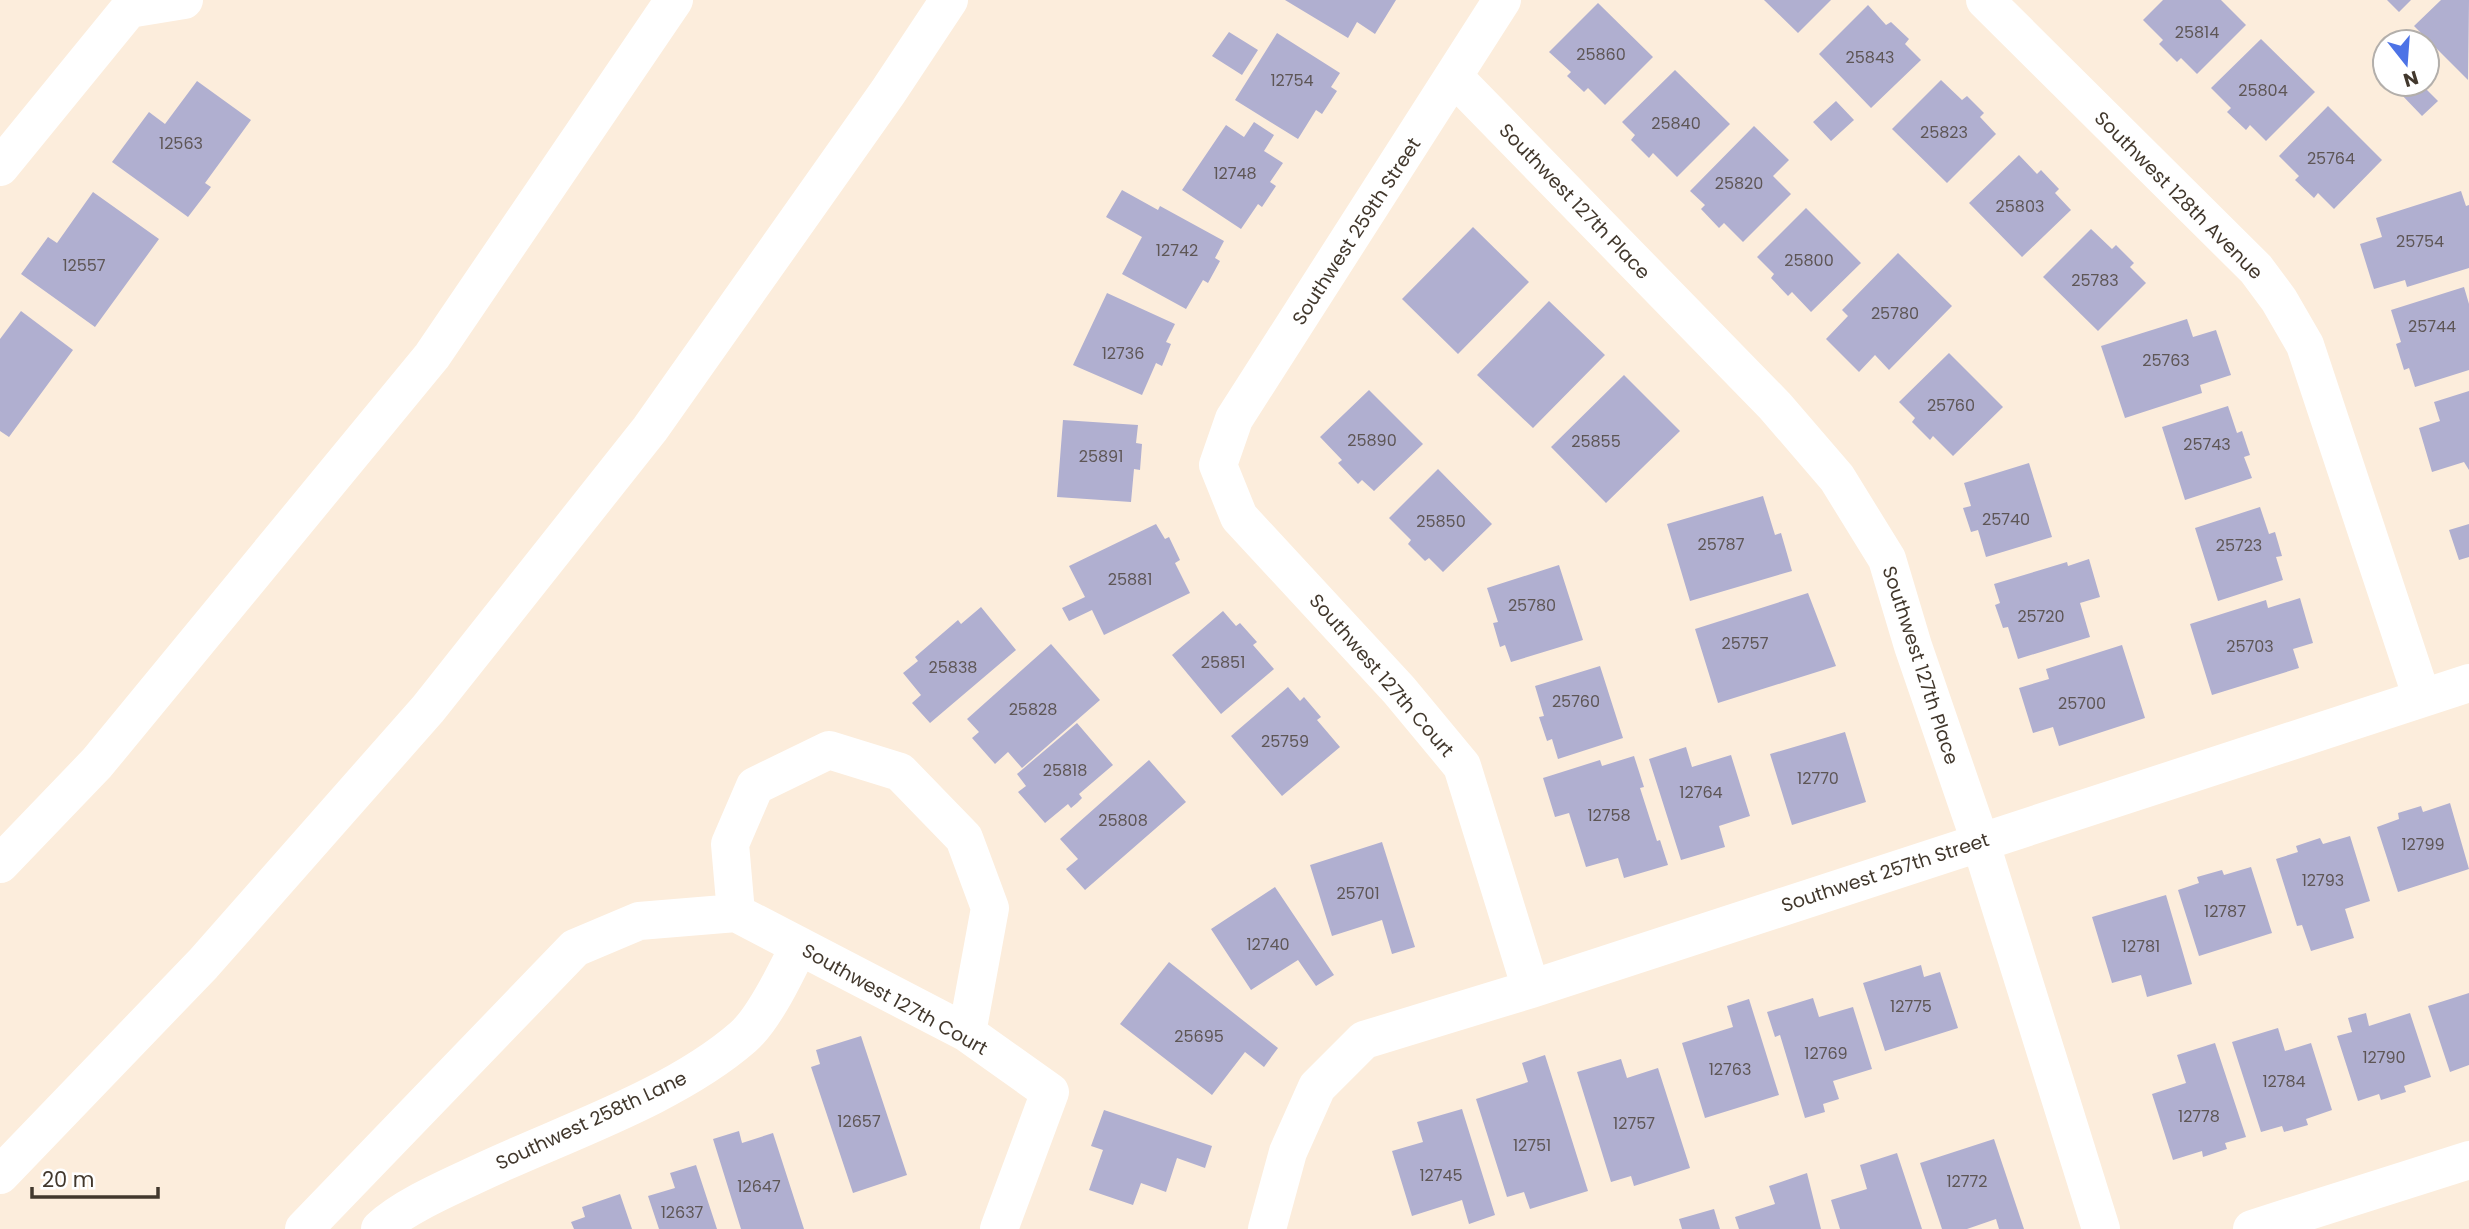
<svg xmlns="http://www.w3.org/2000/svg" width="2469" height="1229" font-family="Poppins,sans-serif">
  <rect width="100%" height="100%" fill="#fceddc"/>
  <path fill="#b0afd0" d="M1285 0H1396L1375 34 1357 22 1348 38Z
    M1764 0H1831L1798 33Z
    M2163 0H2221L2246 25 2197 74 2181 58 2177 62 2159 44 2163 40 2143 20Z
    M2387 0H2411L2399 12Z
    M2441 0H2469L2468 80 2414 26Z
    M1598 3 1653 57 1605 105 1588 88 1584 92 1567 76 1571 72 1549 52Z
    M1868 5 1886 25 1891 22 1909 39 1905 44 1921 60 1871 108 1819 54Z
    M1229 32 1258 50 1242 75 1212 56Z
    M1277 33 1340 73 1331 87 1337 91 1322 114 1316 110 1298 139 1235 100Z
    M2261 39 2315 92 2266 141 2250 125 2246 130 2227 112 2231 108 2211 88Z
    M1675 70 1730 124 1677 177 1653 153 1649 158 1631 140 1635 135 1622 122Z
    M1941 80 1962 100 1967 96 1984 113 1980 117 1996 134 1947 183 1892 129Z
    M197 81 251 120 205 183 211 187 188 217 112 162 149 112 165 124Z
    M2408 84H2421L2438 101 2422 116 2399 92Z
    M1836 101 1854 120 1831 141 1813 122Z
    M2328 106 2382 160 2334 209 2318 193 2314 198 2295 180 2299 176 2279 156Z
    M1254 122 1274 135 1264 151 1283 163 1270 182 1276 186 1262 207 1258 204 1241 229 1182 190 1226 125 1244 137Z
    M1754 126 1789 160 1773 176 1791 194 1743 242 1724 223 1719 228 1701 209 1705 205 1690 191Z
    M2019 155 2037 174 2041 170 2059 189 2055 193 2071 210 2022 257 1969 203Z
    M1122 190 1158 210 1160 206 1224 241 1215 258 1220 261 1208 283 1203 280 1186 309 1122 274 1142 237 1106 217Z
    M2461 191 2466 206 2469 205V268L2407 287 2405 280 2374 289 2360 244 2382 237 2376 218Z
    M93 192 159 239 95 327 21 274 48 237 57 243Z
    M1806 208 1861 263 1811 312 1792 292 1788 296 1771 278 1774 274 1757 257Z
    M1473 227 1529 282 1458 354 1402 299Z
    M2091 229 2112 249 2116 245 2134 263 2130 267 2146 283 2098 331 2043 277Z
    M1898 253 1952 306 1889 370 1875 355 1859 372 1826 339 1848 316 1842 310Z
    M2464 287 2469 304V370L2415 387 2409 368 2404 370 2396 344 2401 342 2391 310Z
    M1107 293 1175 324 1166 342 1171 344 1162 366 1156 363 1142 395 1073 365Z
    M1549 301 1605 355 1533 428 1477 375Z
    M21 311 73 350 9 437 0 431V339Z
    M2187 319 2193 337 2216 330 2231 375 2200 385 2202 393 2125 418 2101 346Z
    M1949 353 2003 407 1953 456 1933 436 1930 440 1912 422 1915 418 1899 402Z
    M1624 375 1680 431 1606 503 1551 447Z
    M1369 390 1423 444 1374 491 1362 480 1358 484 1338 463 1342 460 1320 437Z
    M2469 391V470L2464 462 2432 472 2419 428 2440 421 2434 402Z
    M2228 406 2237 433 2242 431 2250 455 2244 457 2252 478 2185 500 2162 427Z
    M1063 420 1138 425 1136 443 1142 444 1140 470 1134 469 1131 502 1057 497Z
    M2029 463 2052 537 1986 557 1978 530 1971 532 1963 508 1971 506 1964 483Z
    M1438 469 1492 524 1443 572 1429 558 1425 561 1408 544 1411 540 1389 518Z
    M1763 496 1775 535 1781 533 1792 571 1690 601 1667 524Z
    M2260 507 2269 534 2275 532 2282 556 2276 557 2283 580 2218 601 2195 528Z
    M1156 524 1165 539 1169 537 1180 560 1175 563 1190 593 1104 635 1092 610 1069 621 1062 608 1085 597 1069 566Z
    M2469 524V557L2459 560 2449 530Z
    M2089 559 2100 597 2080 603 2090 637 2018 659 2008 627 2003 628 1995 605 2000 603 1994 584 2067 562 2068 566Z
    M1559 565 1583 640 1511 662 1505 645 1500 647 1493 623 1498 622 1487 588Z
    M1808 593 1836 666 1718 703 1695 629Z
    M2300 598 2313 643 2293 649 2299 668 2212 695 2190 624 2266 600 2268 608Z
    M981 607 1016 650 930 723 912 703 921 695 903 673 918 661 915 657 958 620 961 624Z
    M1223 611 1236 626 1240 623 1257 642 1253 645 1274 669 1221 714 1172 655Z
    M1051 644 1100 700 1022 768 1008 752 995 764 972 738 979 732 967 719Z
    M2122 645 2145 718 2059 746 2053 727 2033 733 2019 688 2049 679 2046 669Z
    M1600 666 1623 738 1558 759 1552 739 1547 741 1539 717 1544 716 1535 686Z
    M1288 687 1300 701 1304 697 1321 717 1317 720 1340 747 1282 796 1231 736Z
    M1077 723 1113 765 1079 794 1082 798 1077 803 1071 808 1068 804 1045 823 1018 792 1026 786 1017 774Z
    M1845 732 1866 802 1792 825 1770 754Z
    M1686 747 1692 767 1731 755 1750 816 1719 826 1725 847 1681 860 1649 759Z
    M1634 756 1644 787 1640 788 1657 841 1660 840 1668 865 1624 878 1618 858 1586 867 1569 813 1555 817 1543 778 1600 760 1602 766Z
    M1149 760 1186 802 1085 890 1066 869 1078 859 1060 839Z
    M2450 803 2469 869 2398 892 2377 827 2399 819 2398 813 2421 806 2423 812Z
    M2350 836 2370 901 2345 909 2354 938 2311 951 2302 925 2297 926 2276 859 2298 852 2296 846 2320 838 2323 844Z
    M1382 842 1415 947 1392 954 1382 920 1332 936 1310 865Z
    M2251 867 2272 933 2199 956 2178 890 2199 883 2197 877 2222 870 2224 875Z
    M1275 887 1334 975 1316 986 1298 960 1251 990 1211 929Z
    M2166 895 2192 984 2147 997 2141 975 2112 983 2092 917Z
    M1169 962 1278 1048 1264 1067 1245 1052 1212 1095 1120 1024Z
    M1921 965 1924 977 1940 972 1958 1028 1885 1051 1863 983Z
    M2469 993V1065L2450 1072 2428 1006Z
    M1813 998 1819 1017 1853 1007 1872 1069 1833 1081 1839 1099 1823 1104 1825 1112 1805 1118 1780 1035 1775 1037 1767 1012Z
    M1749 999 1779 1095 1705 1118 1682 1043 1733 1027 1727 1006Z
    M2366 1013 2369 1026 2410 1013 2431 1077 2404 1086 2406 1092 2381 1100 2379 1094 2358 1101 2337 1036 2352 1032 2348 1018Z
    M2278 1028 2285 1051 2311 1043 2332 1110 2306 1119 2308 1125 2284 1132 2282 1126 2261 1132 2232 1042Z
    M861 1036 907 1175 853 1193 811 1067 820 1064 816 1050Z
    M2215 1043 2246 1137 2225 1143 2227 1149 2203 1157 2202 1151 2173 1160 2152 1094 2186 1083 2177 1055Z
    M1545 1055 1588 1191 1530 1209 1524 1192 1507 1197 1476 1099 1528 1082 1522 1063Z
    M1621 1059 1627 1078 1658 1068 1690 1168 1634 1186 1631 1176 1611 1182 1577 1072Z
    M1462 1109 1495 1215 1469 1224 1462 1200 1412 1216 1392 1151 1423 1142 1417 1122Z
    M1104 1110 1212 1146 1205 1168 1177 1158 1166 1192 1141 1183 1133 1205 1089 1190 1103 1150 1091 1146Z
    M739 1131 742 1143 773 1133 804 1229H741L713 1139Z
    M1994 1139 2024 1229H1999L1996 1219 1967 1229H1942L1920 1163Z
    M1897 1153 1922 1229H1840L1831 1200 1867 1189 1860 1165Z
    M696 1165 717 1229H659L648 1196 675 1188 670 1173Z
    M1807 1173 1821 1229H1739L1735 1217 1775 1204 1769 1186Z
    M620 1194 632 1229H574L571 1222 585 1217 582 1207Z
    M1714 1209 1720 1229H1682L1679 1219Z"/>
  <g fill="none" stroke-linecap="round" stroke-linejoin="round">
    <path stroke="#fff" stroke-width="38" d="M1502 0 1234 419 1218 465 1239 517 1399 690 1462 766 1531 989
      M1985 0 2256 269 2279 300 2305 345 2422 698
      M1455 78 1775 406 1837 478 1887 559 1913 646 1980 841 2101 1229
      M0 167 129 9 184 0
      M736 913 730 844 755 786 829 750 900 772 964 838 990 908 967 1033
      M736 913 967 1033 1050 1092 999 1229
      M304 1229 575 948 639 921 736 913
      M380 1229C402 1208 445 1189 473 1176 558 1135 672 1099 743 1037 764 1019 787 971 799 946
      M1267 1229 1288 1152 1317 1087 1364 1040 1531 989 2469 683
      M2252 1229 2469 1160"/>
    <path stroke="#fff" stroke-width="38" d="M0 864 97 763 432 356 674 0
      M0 1175 203 964 428 709 650 429 888 92 949 0"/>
  </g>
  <g text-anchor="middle" stroke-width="5" stroke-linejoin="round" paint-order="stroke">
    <g font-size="16" fill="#5e5656">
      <text x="2197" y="38">25814</text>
      <text x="1601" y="60">25860</text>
      <text x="1870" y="63">25843</text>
      <text x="1292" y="86">12754</text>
      <text x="2263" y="96">25804</text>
      <text x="1676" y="129">25840</text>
      <text x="1944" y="138">25823</text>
      <text x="181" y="149">12563</text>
      <text x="2331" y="164">25764</text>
      <text x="1235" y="179">12748</text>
      <text x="1739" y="189">25820</text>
      <text x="2020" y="212">25803</text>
      <text x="2420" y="247">25754</text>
      <text x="1177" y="256">12742</text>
      <text x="1809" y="266">25800</text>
      <text x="84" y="271">12557</text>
      <text x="2095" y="286">25783</text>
      <text x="1895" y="319">25780</text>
      <text x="2432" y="332">25744</text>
      <text x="1123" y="359">12736</text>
      <text x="2166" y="366">25763</text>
      <text x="1951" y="411">25760</text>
      <text x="1372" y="446">25890</text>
      <text x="1596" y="447">25855</text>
      <text x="2207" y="450">25743</text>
      <text x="1101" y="462">25891</text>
      <text x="2006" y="525">25740</text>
      <text x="1441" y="527">25850</text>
      <text x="1721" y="550">25787</text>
      <text x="2239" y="551">25723</text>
      <text x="1130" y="585">25881</text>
      <text x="1532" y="611">25780</text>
      <text x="2041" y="622">25720</text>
      <text x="1745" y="649">25757</text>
      <text x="2250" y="652">25703</text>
      <text x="1223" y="668">25851</text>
      <text x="953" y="673">25838</text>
      <text x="1576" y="707">25760</text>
      <text x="2082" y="709">25700</text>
      <text x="1033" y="715">25828</text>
      <text x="1285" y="747">25759</text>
      <text x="1065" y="776">25818</text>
      <text x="1818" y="784">12770</text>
      <text x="1701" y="798">12764</text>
      <text x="1609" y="821">12758</text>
      <text x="1123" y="826">25808</text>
      <text x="2423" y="850">12799</text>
      <text x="2323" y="886">12793</text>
      <text x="1358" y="899">25701</text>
      <text x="2225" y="917">12787</text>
      <text x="1268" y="950">12740</text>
      <text x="2141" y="952">12781</text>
      <text x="1911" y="1012">12775</text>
      <text x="1199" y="1042">25695</text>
      <text x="1826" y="1059">12769</text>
      <text x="2384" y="1063">12790</text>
      <text x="1730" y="1075">12763</text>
      <text x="2284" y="1087">12784</text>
      <text x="2199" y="1122">12778</text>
      <text x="859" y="1127">12657</text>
      <text x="1634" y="1129">12757</text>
      <text x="1532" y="1151">12751</text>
      <text x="1441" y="1181">12745</text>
      <text x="1967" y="1187">12772</text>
      <text x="759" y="1192">12647</text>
      <text x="682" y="1218">12637</text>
    </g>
    <g font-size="19" fill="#42382d" stroke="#fff">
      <text transform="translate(2179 195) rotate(45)" y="7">Southwest 128th Avenue</text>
      <text transform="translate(1575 201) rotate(46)" y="7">Southwest 127th Place</text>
      <text transform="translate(1356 231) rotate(-57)" y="7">Southwest 259th Street</text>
      <text transform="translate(1921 665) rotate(72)" y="7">Southwest 127th Place</text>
      <text transform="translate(1382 675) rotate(49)" y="7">Southwest 127th Court</text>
      <text transform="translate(1885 872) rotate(-18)" y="7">Southwest 257th Street</text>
      <text transform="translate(895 999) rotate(29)" y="7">Southwest 127th Court</text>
      <text transform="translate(591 1120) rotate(-25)" y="7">Southwest 258th Lane</text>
    </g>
  </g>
  <g transform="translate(2406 63) rotate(163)"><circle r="33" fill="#ffffff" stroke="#b3afab" stroke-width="2"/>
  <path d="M0-5L12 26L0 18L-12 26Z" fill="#4d73e6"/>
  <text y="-10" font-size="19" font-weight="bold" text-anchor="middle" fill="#42382d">N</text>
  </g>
  <path d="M32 1187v10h126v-10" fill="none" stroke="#42382d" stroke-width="3.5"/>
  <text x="42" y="1187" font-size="21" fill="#42382d" stroke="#ffffff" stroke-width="5" paint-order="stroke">20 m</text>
</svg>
